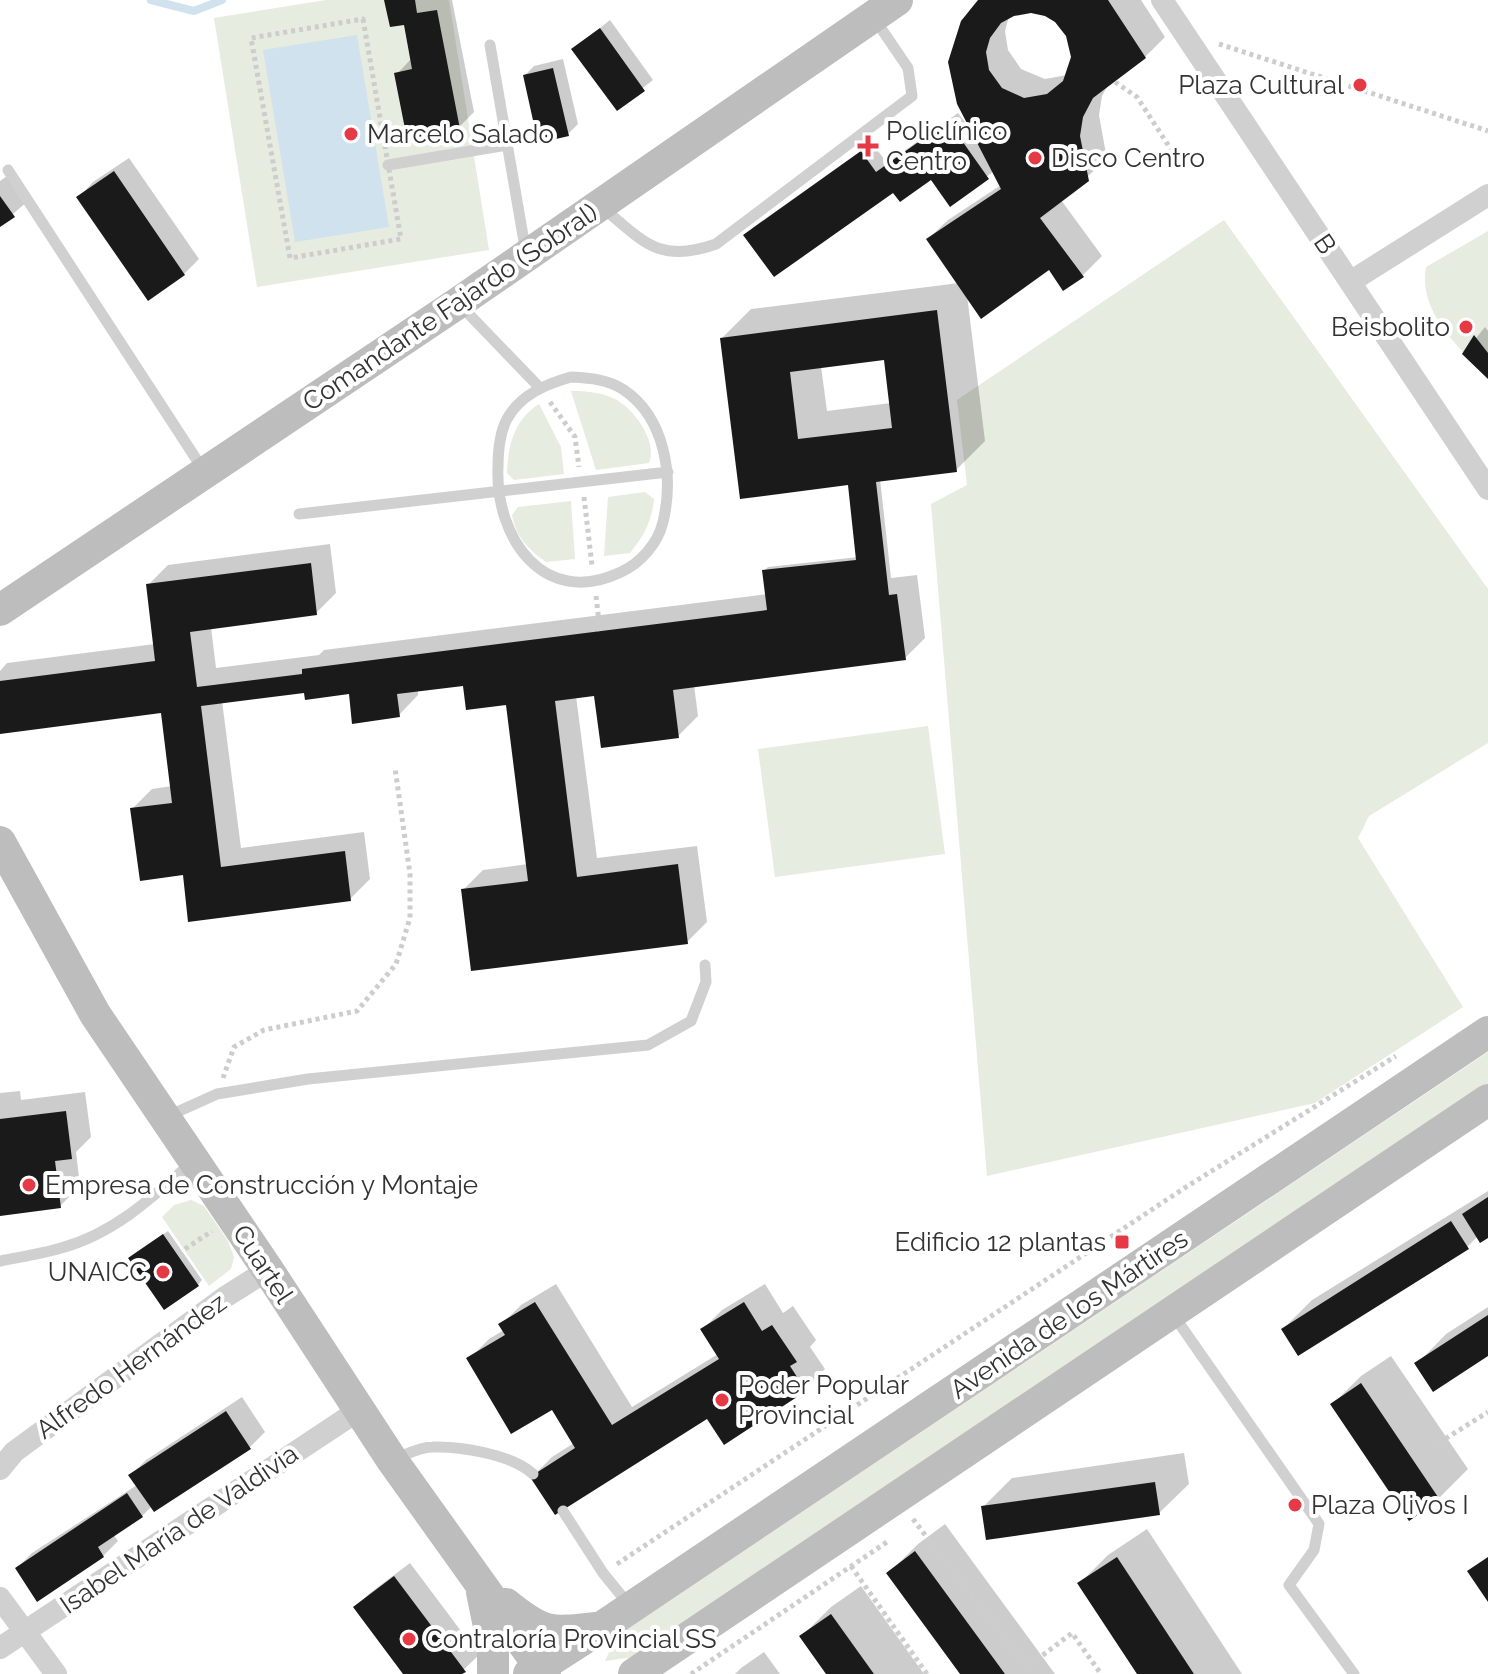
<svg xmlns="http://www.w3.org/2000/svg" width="1488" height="1674" font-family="Raleway,sans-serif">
  <rect width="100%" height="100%" fill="#fff"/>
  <path fill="#e6ecdf" d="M326 0H449L489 250 257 287 214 18Z
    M1224 220 1488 589V743L1369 816 1358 838 1463 1007 1315 1103 987 1176 931 504 967 485 957 400Z
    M1488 231V379C1460 347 1418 314 1426 267Z
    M571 391C586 391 601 392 615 399 634 409 658 441 649 463L596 470Z
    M539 404 561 447 564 474 514 480 507 473C508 445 514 420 539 404Z
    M645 492 654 499C652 521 644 536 630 553L604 556 608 497Z
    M571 501 575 559 546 562C528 549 516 537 512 515L518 507Z
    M928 726 945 854 775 877 758 749Z
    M1488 1052V1085L635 1657 605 1661 616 1637Z
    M191 1200 204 1206 228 1241 234 1257 231 1269 209 1286 162 1217 174 1205Z"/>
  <path fill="#cfe2ee" d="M357 35 389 227 295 242 263 50Z"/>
  <path fill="#0003" fill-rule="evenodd" d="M386 0H452L474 112 459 127 397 74 412 58 405 22Z
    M980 0H1141L1165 37 1145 57 1108 85 1102 96 1099 115 1107 159 1061 200 1102 256 1082 276 1049 268 967 295 985 441 956 470 880 479 891 578 917 575 925 638 905 658 694 685 698 716 678 736 596 693 576 696 597 858 697 846 707 922 687 942 463 890 483 870 528 864 507 703 465 683 418 689V695L399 715 350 692 306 690 222 701 241 848 364 832 370 879 350 899 184 873 132 809 152 789 172 786 163 711 0 732V671L7 663 155 644 148 585 168 565 330 544 336 593 316 613 211 627 216 668 319 655 324 650 767 594 764 571 768 567 858 557 849 483 742 497 722 338 751 309 959 283 928 239 948 220 1001 185 994 171 951 204 931 177 746 235 755 226 872 143 887 163 958 113 968 126 970 125ZM1031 11 1046 14 1056 21 1068 35 1073 57 1067 75 1045 79 1021 69 1008 50 1005 31 1009 16ZM886 358 891 403 827 411 821 366Z
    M610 20 653 80 617 108 574 49Z
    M563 59 578 124 568 134 525 75 534 66Z
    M129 158 199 259 184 274 79 197 93 182Z
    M10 174 28 201 0 225V181Z
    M1485 327 1488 331V376L1464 353Z
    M20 1091 21 1100 85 1092 91 1137 76 1152 80 1186 60 1206 0 1214V1093Z
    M1488 1191V1236H1478L1467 1247 1283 1329 1312 1300Z
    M168 1231 202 1280 198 1285 134 1254Z
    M556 1284 632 1407 718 1354 703 1329 722 1310 765 1284 783 1313 793 1306 816 1340 810 1347 825 1369 805 1389 707 1416 532 1477 552 1457 574 1443 552 1407 469 1359 489 1339 504 1330 501 1325 521 1305Z
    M1488 1307V1353L1417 1364 1446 1334Z
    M1391 1356 1468 1469 1439 1498 1409 1518 1332 1405 1361 1376Z
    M242 1397 265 1432 250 1447 154 1510 152 1506 142 1516 113 1534 118 1541 103 1556 17 1568 32 1553 137 1485 131 1475 146 1460Z
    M1184 1453 1189 1484 1159 1513 983 1507 1012 1478Z
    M945 1524 1055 1674H963L889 1573 918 1544Z
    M1147 1529 1242 1674H1139L1079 1584 1108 1555Z
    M410 1563 479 1655 459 1674H406L355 1607 370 1593Z
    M861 1586 924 1674H829L802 1636 831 1607Z
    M764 1652 780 1674H735L741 1668Z"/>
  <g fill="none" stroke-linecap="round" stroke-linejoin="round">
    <path stroke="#cfe2ee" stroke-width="8" d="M151 0 194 11 222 0"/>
  </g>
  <path fill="#1a1a1a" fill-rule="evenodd" d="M384 0H415L417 13 437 10 460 129 407 139 394 73 412 69 404 25 390 27Z
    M978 0H1108L1146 58 1093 98 1083 117 1080 136 1089 181 1040 218 1084 277 1063 291 1049 270 981 319 926 239 1001 189 957 104 948 62 961 21ZM1031 13 1045 16 1055 22 1066 36 1071 57 1063 81 1047 94 1024 98 1002 88 989 70 986 52 990 38 1001 23 1014 16Z
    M600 28 645 91 617 111 571 49Z
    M553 68 569 136 538 143 523 75Z
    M948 121 989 179 950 207 931 180 900 202 893 193 774 277 743 235 861 151 876 172Z
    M114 171 185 275 148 301 76 197Z
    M0 196 15 217 0 227Z
    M937 310 957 472 876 482 889 595 897 594 906 660 673 690 679 738 601 748 594 696 555 701 577 877 678 864 688 944 471 971 461 889 528 881 506 705 466 710 463 686 397 694 400 717 352 724 349 694 305 700 304 693 201 706 221 867 345 851 351 901 188 922 183 875 140 881 130 808 172 803 161 713 0 734V681L155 661 146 584 311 563 317 615 190 632 197 687 302 674V669L767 610 762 570 856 560 848 485 740 499 720 338ZM884 360 892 428 798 439 790 372Z
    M1474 335 1488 353V379L1462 354Z
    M66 1111 72 1159 55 1161 61 1208 0 1216V1119Z
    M1488 1197V1238L1480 1243 1462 1214Z
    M1451 1221 1469 1249 1298 1356 1281 1329Z
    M163 1234 199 1286 164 1310 128 1258Z
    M535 1302 612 1425 719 1359 700 1329 744 1302 762 1331 772 1325 797 1362 790 1366 806 1391 724 1445 707 1419 555 1515 530 1477 575 1448 552 1410 511 1434 466 1358 505 1335 498 1324Z
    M1488 1315V1356L1433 1392 1414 1363Z
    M1361 1383 1440 1500 1409 1521 1330 1404Z
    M226 1411 251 1449 154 1512 128 1475Z
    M1155 1482 1160 1515 986 1540 981 1506Z
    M127 1493 143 1517 98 1547 104 1557 37 1602 15 1568Z
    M915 1551 1005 1674H960L886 1573Z
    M1117 1557 1194 1674H1137L1077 1583Z
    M1488 1557V1602L1467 1571Z
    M394 1576 466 1672 462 1674H403L353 1607Z
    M831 1614 874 1674H826L799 1636Z"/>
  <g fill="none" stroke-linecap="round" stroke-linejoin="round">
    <path stroke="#cdcdcd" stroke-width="5" stroke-dasharray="4 4" stroke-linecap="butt" d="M363 19 401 239 290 258 251 38Z
      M1219 44 1488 131
      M1115 82 1137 97 1183 168
      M550 402 575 437 579 467
      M584 497 592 566
      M596 596 600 631
      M223 1078 234 1047 264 1030 357 1011 396 964 410 918V874L395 768
      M185 1249 212 1231
      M1432 1447 1488 1412
      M913 1519 1026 1668 1072 1633 1101 1674
      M617 1564 1186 1187 1396 1056
      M851 1566 927 1674
      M691 1674 887 1542"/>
    <path stroke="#d0d0d0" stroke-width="11" d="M490 45 526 253
      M388 165 507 145
      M8 170 204 471
      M603 208C644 242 659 264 716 244L912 96 908 68 874 18
      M461 306 540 388
      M571 377C589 378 608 379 624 390 665 418 674 476 663 522 658 543 641 563 621 572 544 609 495 538 498 467 498 451 499 434 507 419 520 395 546 384 571 377Z
      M299 514 668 472
      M166 1117 217 1094 308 1079 648 1045 691 1021 706 982 705 965
      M0 1261C20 1257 41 1254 61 1248 113 1234 152 1198 191 1163
      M1172 1313 1319 1524 1314 1550 1289 1585 1354 1674
      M396 1458C407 1454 421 1447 432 1447 461 1446 513 1455 533 1474
      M563 1511 603 1573 629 1605"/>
    <path stroke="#d0d0d0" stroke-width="22" d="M1162 0 1488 489
      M1350 282 1488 195
      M0 1469 14 1452 225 1297 268 1270
      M0 1598 56 1674
      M0 1648 359 1410"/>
    <path stroke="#bdbdbd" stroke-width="32" d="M0 610 458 303 897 0
      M0 842 95 1014 268 1270 392 1460 545 1674
      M482 1592 493 1646V1674
      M506 1604C543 1634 549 1633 595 1628
      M529 1674 602 1627 1488 1032
      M634 1674 1488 1100"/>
  </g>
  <g fill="#e63946" stroke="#fff" stroke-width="3">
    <circle cx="1360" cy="85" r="8"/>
    <circle cx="351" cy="134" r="8"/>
    <path d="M864 134h8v8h8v8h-8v8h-8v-8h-8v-8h8z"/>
    <circle cx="1035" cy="158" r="8"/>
    <circle cx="1466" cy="327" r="8"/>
    <circle cx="29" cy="1185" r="8"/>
    <rect x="1114" y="1234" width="16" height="16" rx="4"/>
    <circle cx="163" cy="1272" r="8"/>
    <circle cx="722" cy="1400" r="8"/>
    <circle cx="1295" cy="1505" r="8"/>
    <circle cx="409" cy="1639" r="8"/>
  </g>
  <g text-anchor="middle" stroke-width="8" stroke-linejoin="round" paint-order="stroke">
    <g font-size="26" fill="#333" stroke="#fff" text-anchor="start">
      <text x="1344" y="94" text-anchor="end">Plaza Cultural</text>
      <text x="886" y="140">Policlínico<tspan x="886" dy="30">Centro</tspan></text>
      <text x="367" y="143">Marcelo Salado</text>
      <text x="1051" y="167">Disco Centro</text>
      <text x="1450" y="336" text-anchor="end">Beisbolito</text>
      <text x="45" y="1194">Empresa de Construcción y Montaje</text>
      <text x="1106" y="1251" text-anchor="end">Edificio 12 plantas</text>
      <text x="147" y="1281" text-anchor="end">UNAICC</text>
      <text x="738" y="1394">Poder Popular<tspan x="738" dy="30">Provincial</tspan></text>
      <text x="1311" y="1514">Plaza Olivos I</text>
      <text x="425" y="1648">Contraloría Provincial SS</text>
    </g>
    <g font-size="26" fill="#333" stroke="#fff">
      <text transform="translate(1325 244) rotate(56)" y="9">B</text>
      <text transform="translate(450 307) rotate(-34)" y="9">Comandante Fajardo (Sobral)</text>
      <text transform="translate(263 1264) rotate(57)" y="9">Cuartel</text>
      <text transform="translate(1069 1314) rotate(-34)" y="9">Avenida de los Mártires</text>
      <text transform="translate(131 1366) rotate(-36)" y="9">Alfredo Hernández</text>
      <text transform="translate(179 1529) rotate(-34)" y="9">Isabel María de Valdivia</text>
    </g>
  </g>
</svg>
